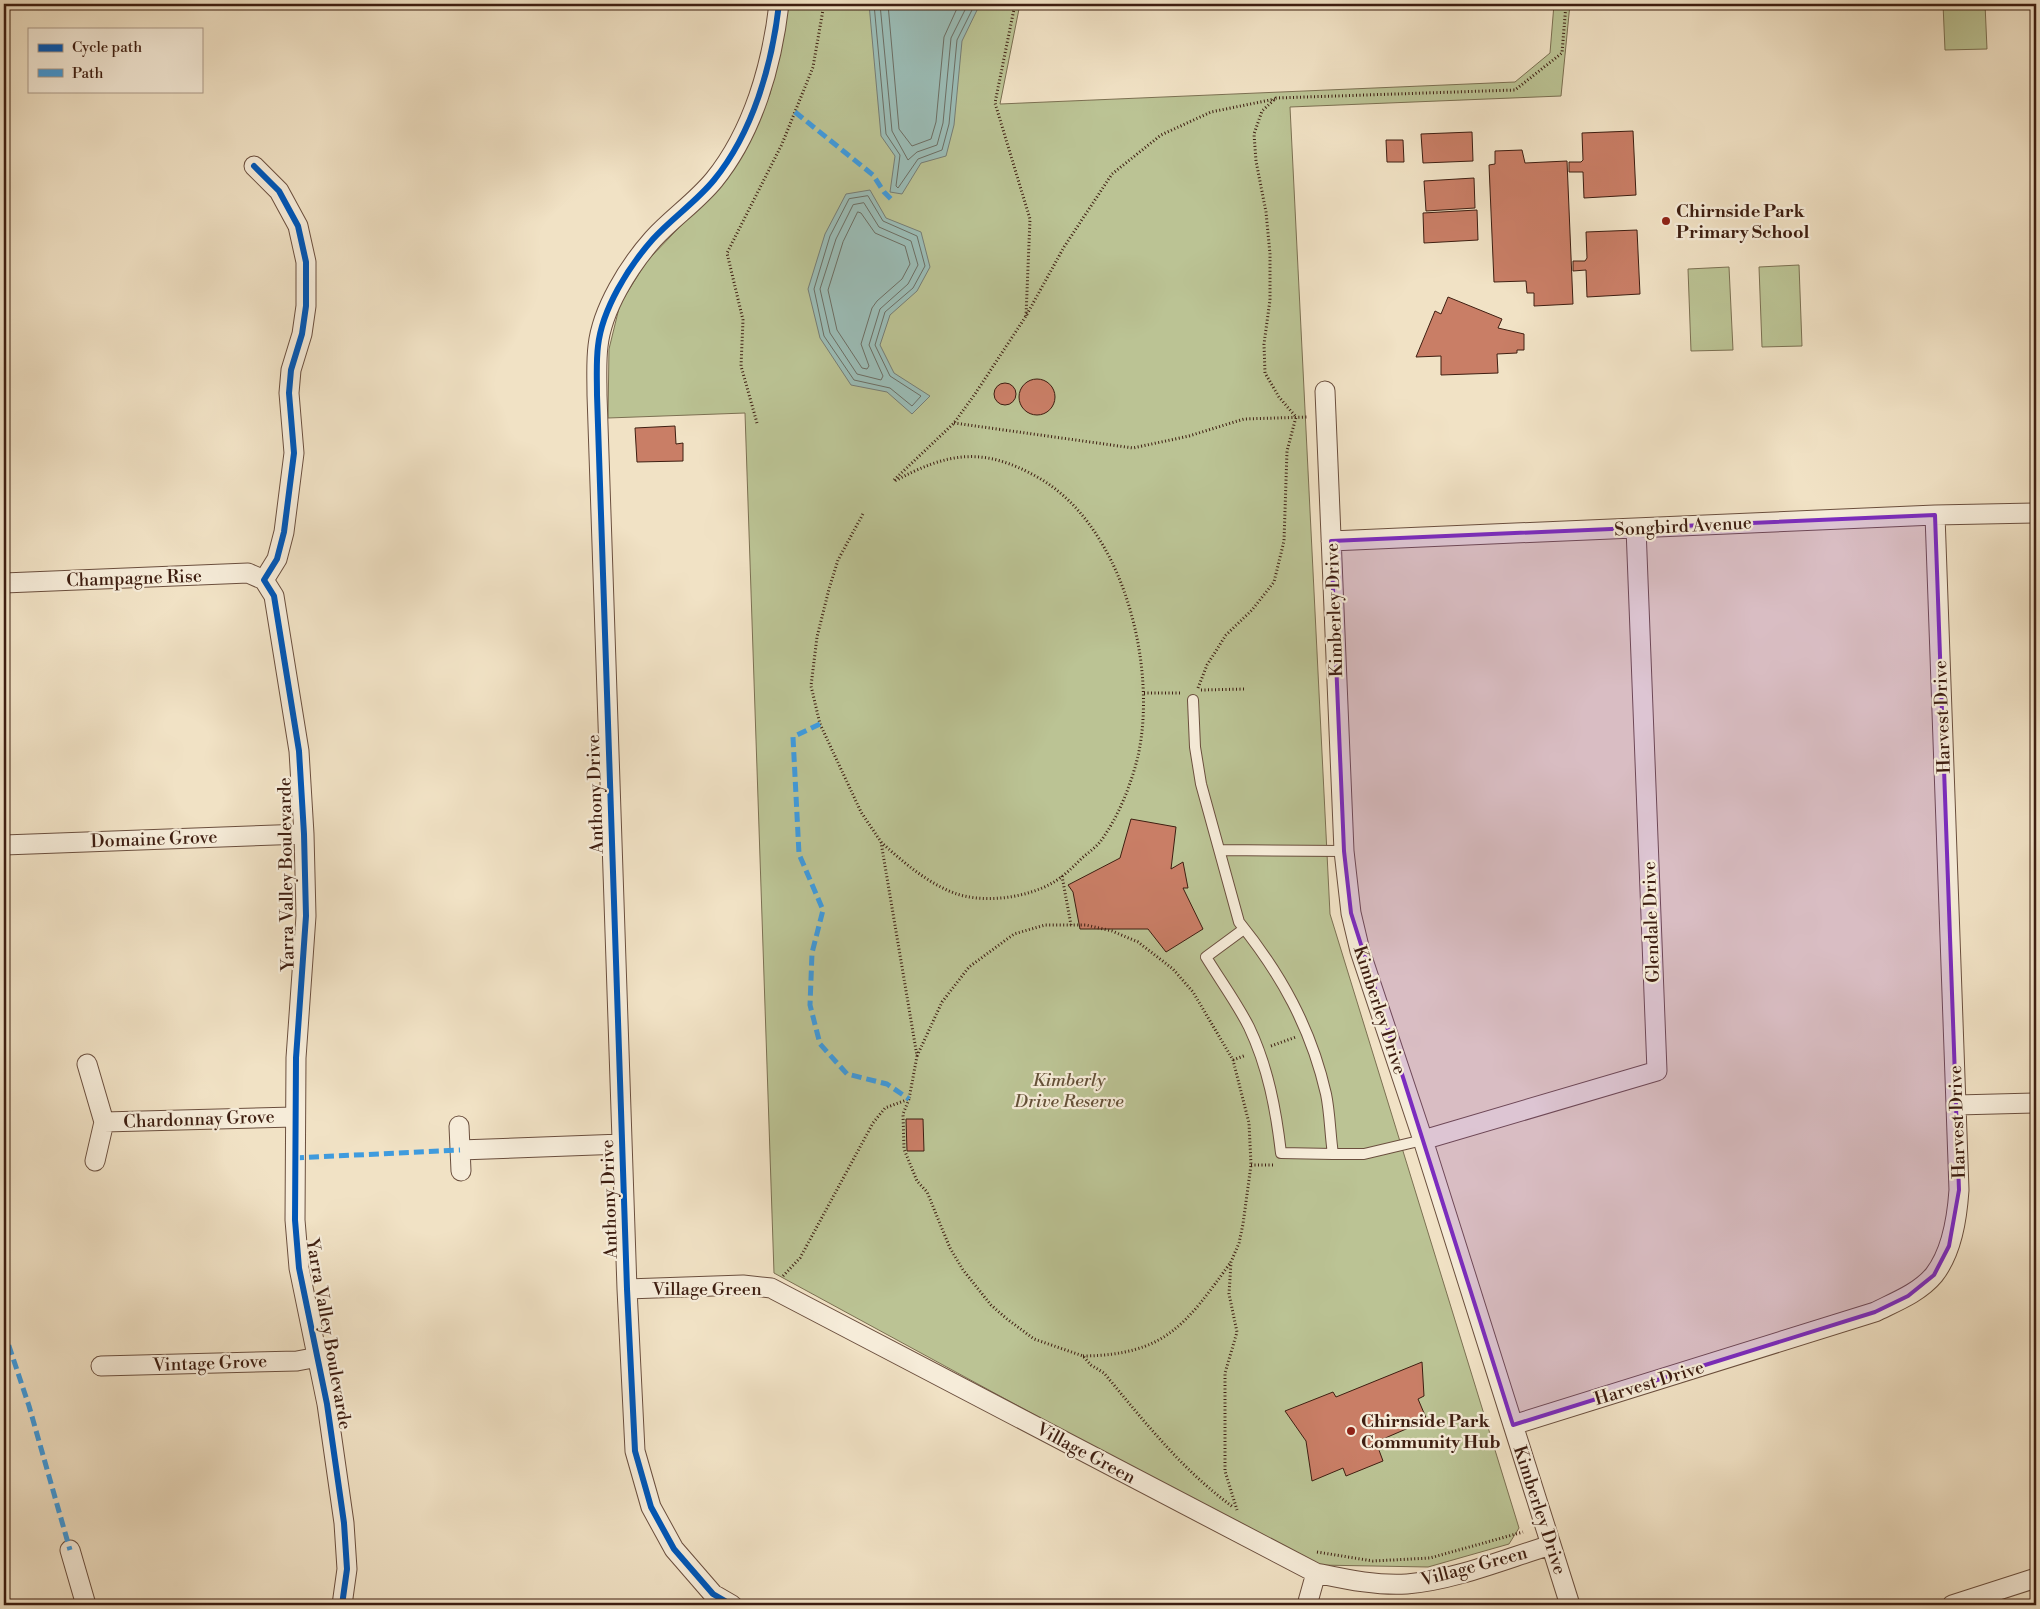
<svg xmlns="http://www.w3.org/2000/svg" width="2040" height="1609" font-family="'Libre Bodoni',serif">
  <rect width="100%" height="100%" fill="#f1e2c5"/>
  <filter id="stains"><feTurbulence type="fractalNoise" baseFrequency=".004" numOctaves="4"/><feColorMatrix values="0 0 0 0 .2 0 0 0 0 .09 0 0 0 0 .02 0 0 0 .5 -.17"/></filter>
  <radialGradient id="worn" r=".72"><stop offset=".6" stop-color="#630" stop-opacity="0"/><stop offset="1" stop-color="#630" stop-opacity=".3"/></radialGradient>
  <path fill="#bbc394" stroke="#7c7052" d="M789 4H1020L1000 104 1515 82 1550 53 1554 4H1570L1561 96 1290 107 1330 914 1519 1528 1509 1544 1428 1567 1318 1565 1145 1475 774 1273 745 413 608 418 609 349 620 304 647 261 720 185 751 135 770 94Z
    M1943 4H1985L1987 49 1945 50Z
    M1799 265 1802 346 1762 347 1759 267Z
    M1729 267 1733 350 1691 351 1688 269Z"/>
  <path fill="#9bbdb7" stroke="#767d75" d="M869 4H980L962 41 954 125 946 156 921 163 902 194 890 192 895 156 881 136Z
    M870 190 886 218 921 232 930 267 917 291 890 315 880 345 894 373 930 396 912 414 887 392 851 385 820 338 808 289 825 234 846 194Z"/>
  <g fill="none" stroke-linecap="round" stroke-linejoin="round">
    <path stroke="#6c6e64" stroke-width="1" d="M874 4 886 134 900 155 896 186 898 188 918 159 942 150 949 124 957 40 975 4
      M880 4 892 131 908 160 917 152 937 145 943 123 951 38 968 4
      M888 4 899 129 912 146 931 139 936 122 944 37 959 4
      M868 196 883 221 917 236 925 266 913 288 885 312 875 345 890 376 921 396 912 406 890 388 854 380 824 336 814 289 830 236 849 199Z
      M864 203 879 227 911 241 918 265 908 284 880 309 869 345 883 376 881 380 857 374 830 333 820 289 836 239 853 205Z
      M858 212 861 213 875 233 905 246 910 264 902 279 877 301 872 308 861 344 869 366 867 369 862 368 837 330 828 290 843 242Z"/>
  </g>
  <path fill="#c97e66" stroke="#3e1e11" d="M1633 131 1636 195 1584 198 1583 172H1569V162H1581L1583 160 1582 133Z
    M1472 132 1473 161 1423 163 1421 134Z
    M1386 140H1403L1404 162H1387Z
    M1522 150 1525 163 1567 161 1573 304 1534 306V293H1527L1526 281 1494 282 1489 165 1495 164V151Z
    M1474 178 1475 208 1426 211 1424 181Z
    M1477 210 1478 240 1424 243 1423 213Z
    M1637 230 1640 294 1587 297 1586 270 1573 271V261H1585L1587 258 1586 232Z
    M1448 297 1502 319 1498 328 1524 334V350H1517V353L1497 354 1498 373 1441 375V356L1416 357 1435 311 1441 314Z
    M1019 397a18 18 0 1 1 36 0a18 18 0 1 1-36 0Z
    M994 394a11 11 0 1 1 22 0a11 11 0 1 1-22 0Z
    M675 426 676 444 683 443V461L637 462 635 428Z
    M1131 819 1176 827 1171 869 1183 862 1188 888H1183L1203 929 1166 952 1148 929H1080L1073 892 1068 885 1120 858Z
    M906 1119H923L924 1151H907Z
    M1422 1362 1424 1396 1418 1399 1427 1420 1376 1442 1383 1461 1346 1476 1343 1468 1312 1481 1306 1441 1285 1411 1333 1392 1336 1397Z"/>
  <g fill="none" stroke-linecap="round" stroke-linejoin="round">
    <g stroke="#6b4f3e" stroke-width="12">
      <path id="lane" d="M1193 700 1195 747 1201 784 1239 922C1281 974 1311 1028 1326 1094 1330 1113 1330 1134 1333 1154L1281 1153C1276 1110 1268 1067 1249 1027 1237 1003 1220 980 1206 957L1244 929
        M1221 850 1344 851
        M1333 1154H1364L1423 1140"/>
    </g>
    <g stroke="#6b4f3e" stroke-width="21">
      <path id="street" d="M254 166 279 191 298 226 306 262V306L302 334 291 370 289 393 294 453 284 532 277 559 264 580 274 596 299 751 304 834 306 916 296 1058 295 1220 299 1268 327 1404 344 1523 347 1569 342 1605
        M1325 391 1344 851 1351 913 1360 951 1423 1140 1570 1605
        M1331 541 1935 515 2036 513
        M4 583 248 573 264 580
        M4 845 304 834
        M87 1064 104 1122 95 1161
        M1957 1105 2036 1103
        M104 1122 294 1117
        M459 1126 461 1171
        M1423 1140 1657 1071 1636 528
        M460 1150 622 1144
        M627 1289 743 1285 771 1288 1316 1573C1345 1579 1376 1586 1407 1584 1455 1580 1505 1559 1551 1545
        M101 1366 297 1361 318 1357
        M1513 1425 1875 1312C1895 1302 1919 1293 1934 1275 1952 1252 1957 1219 1959 1190L1935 515
        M70 1550 86 1605
        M732 1605 713 1594 674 1549 651 1507 635 1451 627 1289 597 395C597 379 596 362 598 346 602 309 629 266 653 239 672 218 696 202 714 180 753 132 772 65 779 4
        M1307 1605 1316 1573
        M1952 1605 2036 1578"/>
    </g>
    <path stroke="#3e1e11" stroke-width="3" stroke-dasharray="1 2.5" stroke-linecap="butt" d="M1015 4 995 103 1030 219 1026 316
      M757 423 741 366 743 320 727 253 782 144 813 67 824 4
      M954 423 1133 448 1189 436 1244 419 1308 417
      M894 480 954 423 975 394 1026 316 1064 247 1112 174 1161 135 1211 112 1275 99
      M1198 688 1207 665 1226 635 1252 610 1274 582 1284 541 1287 451 1296 417 1279 397 1265 373 1264 344 1270 300V254L1266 212 1256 161 1254 134 1262 111 1276 98 1515 90 1562 53 1566 4
      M1201 690 1246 689
      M1144 693H1181
      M881 842C903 862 926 882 954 893 984 904 1027 898 1054 882 1064 876 1073 867 1082 858 1088 853 1095 848 1100 842 1118 818 1131 785 1138 756 1158 666 1123 526 1039 478 983 446 948 452 893 482
      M1062 876 1071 925
      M1271 1046 1296 1037
      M917 1056 942 1002 969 967 1014 934 1045 925H1086L1112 931 1138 942 1173 969 1193 992 1233 1060 1249 1123 1251 1165 1243 1224 1239 1243 1231 1262 1229 1294 1237 1332 1225 1373V1471L1237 1510
      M1233 1060 1246 1055
      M909 1099 903 1114 904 1149 917 1181 927 1192 950 1248 963 1270 991 1305 1007 1319 1034 1339 1083 1356 1091 1365 1104 1373C1144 1421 1182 1470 1233 1507
      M1251 1165H1273
      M783 1276 800 1258 873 1123 885 1108 909 1099 917 1056 881 842 861 812 820 724 811 686 817 637 829 589 838 560 864 512
      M1083 1356C1166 1355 1186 1324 1231 1262
      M1317 1552 1373 1561 1430 1558 1523 1532"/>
    <use href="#lane" stroke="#f6ecd9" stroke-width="10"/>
    <use href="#street" stroke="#f6ecd9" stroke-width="19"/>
    <path stroke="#3f9bde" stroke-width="5" stroke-dasharray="10 5" stroke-linecap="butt" d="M795 112 873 175 884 192 893 201
      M820 724 793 737 799 854 823 910 812 953 810 1005 820 1044 847 1074 887 1084 909 1099
      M294 1158 460 1150
      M4 1331 29 1406 70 1550"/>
    <g stroke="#f6ecd9" stroke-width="9">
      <path id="cycleway" d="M254 166 279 191 298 226 306 262V306L302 334 291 370 289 393 294 453 284 532 277 559 264 580 274 596 299 751 304 834 306 916 296 1058 295 1220 299 1268 327 1404 344 1523 347 1569 342 1605
        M732 1605 713 1594 674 1549 651 1507 635 1451 627 1289 597 395C597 379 596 362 598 346 602 309 629 266 653 239 672 218 696 202 714 180 753 132 772 65 779 4"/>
    </g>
    <use href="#cycleway" stroke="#0057b8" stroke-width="6"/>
  </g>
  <path fill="#7b2cbf" fill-opacity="0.2" stroke="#7b2cbf" stroke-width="4" stroke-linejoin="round" d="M1935 515 1959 1190 1949 1246 1934 1275 1908 1296 1875 1312 1513 1425 1351 913 1344 851 1331 541Z"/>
  <g fill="#8f2418" stroke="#f6ecd9" stroke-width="2">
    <circle cx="1666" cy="221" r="5"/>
    <circle cx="1351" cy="1431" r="5"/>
  </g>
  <g text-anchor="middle" stroke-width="4.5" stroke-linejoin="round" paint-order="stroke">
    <g font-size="18" font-weight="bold" fill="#3e1e11" stroke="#f6ecd9" text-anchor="start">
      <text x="1676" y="217">Chirnside Park<tspan x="1676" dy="21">Primary School</tspan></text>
      <text x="1361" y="1427">Chirnside Park<tspan x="1361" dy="21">Community Hub</tspan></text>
    </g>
    <g font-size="18" fill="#3e1e11" stroke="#f6ecd9">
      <text transform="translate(1683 526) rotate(-3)" y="6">Songbird Avenue</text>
      <text transform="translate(134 578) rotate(-2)" y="6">Champagne Rise</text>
      <text transform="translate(1334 610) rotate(-92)" y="6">Kimberley Drive</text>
      <text transform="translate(1942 717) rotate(-92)" y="6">Harvest Drive</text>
      <text transform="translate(595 794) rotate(-92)" y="6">Anthony Drive</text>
      <text transform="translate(154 839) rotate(-2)" y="6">Domaine Grove</text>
      <text transform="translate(286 874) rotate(-91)" y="6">Yarra Valley Boulevarde</text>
      <text transform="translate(1651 922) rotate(-92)" y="6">Glendale Drive</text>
      <text transform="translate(1380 1010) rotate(72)" y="6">Kimberley Drive</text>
      <text transform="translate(199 1119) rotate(-2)" y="6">Chardonnay Grove</text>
      <text transform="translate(1957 1122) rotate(-92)" y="6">Harvest Drive</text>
      <text transform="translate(609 1199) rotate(-92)" y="6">Anthony Drive</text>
      <text x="707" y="1295">Village Green</text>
      <text transform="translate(329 1334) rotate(80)" y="6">Yarra Valley Boulevarde</text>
      <text transform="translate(210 1363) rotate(-2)" y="6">Vintage Grove</text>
      <text transform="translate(1649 1383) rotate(-17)" y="6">Harvest Drive</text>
      <text transform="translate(1086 1453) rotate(28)" y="6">Village Green</text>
      <text transform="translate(1540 1510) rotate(72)" y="6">Kimberley Drive</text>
      <text transform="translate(1474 1566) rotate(-15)" y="6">Village Green</text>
    </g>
    <g font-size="18" font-style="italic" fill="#645038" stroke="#f6ecd9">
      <text x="1069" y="1086">Kimberly<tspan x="1069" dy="21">Drive Reserve</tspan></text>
    </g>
  </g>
  <rect width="2040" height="1609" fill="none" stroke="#f1e2c5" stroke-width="20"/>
  <rect x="5" y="5" width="2030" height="1599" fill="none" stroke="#3e1e11" stroke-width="2.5"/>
  <rect x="10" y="10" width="2020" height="1589" fill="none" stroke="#3e1e11"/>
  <rect x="28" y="28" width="175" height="65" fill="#f6ecd9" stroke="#ac9a89"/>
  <rect x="38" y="44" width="25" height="8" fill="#0057b8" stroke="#ac9a89"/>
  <text x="72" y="52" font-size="15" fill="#3e1e11">Cycle path</text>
  <rect x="38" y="69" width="25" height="8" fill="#3f9bde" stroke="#ac9a89"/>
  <text x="72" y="78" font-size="15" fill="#3e1e11">Path</text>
  <rect width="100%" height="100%" filter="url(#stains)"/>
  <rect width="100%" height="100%" fill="url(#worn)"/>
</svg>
